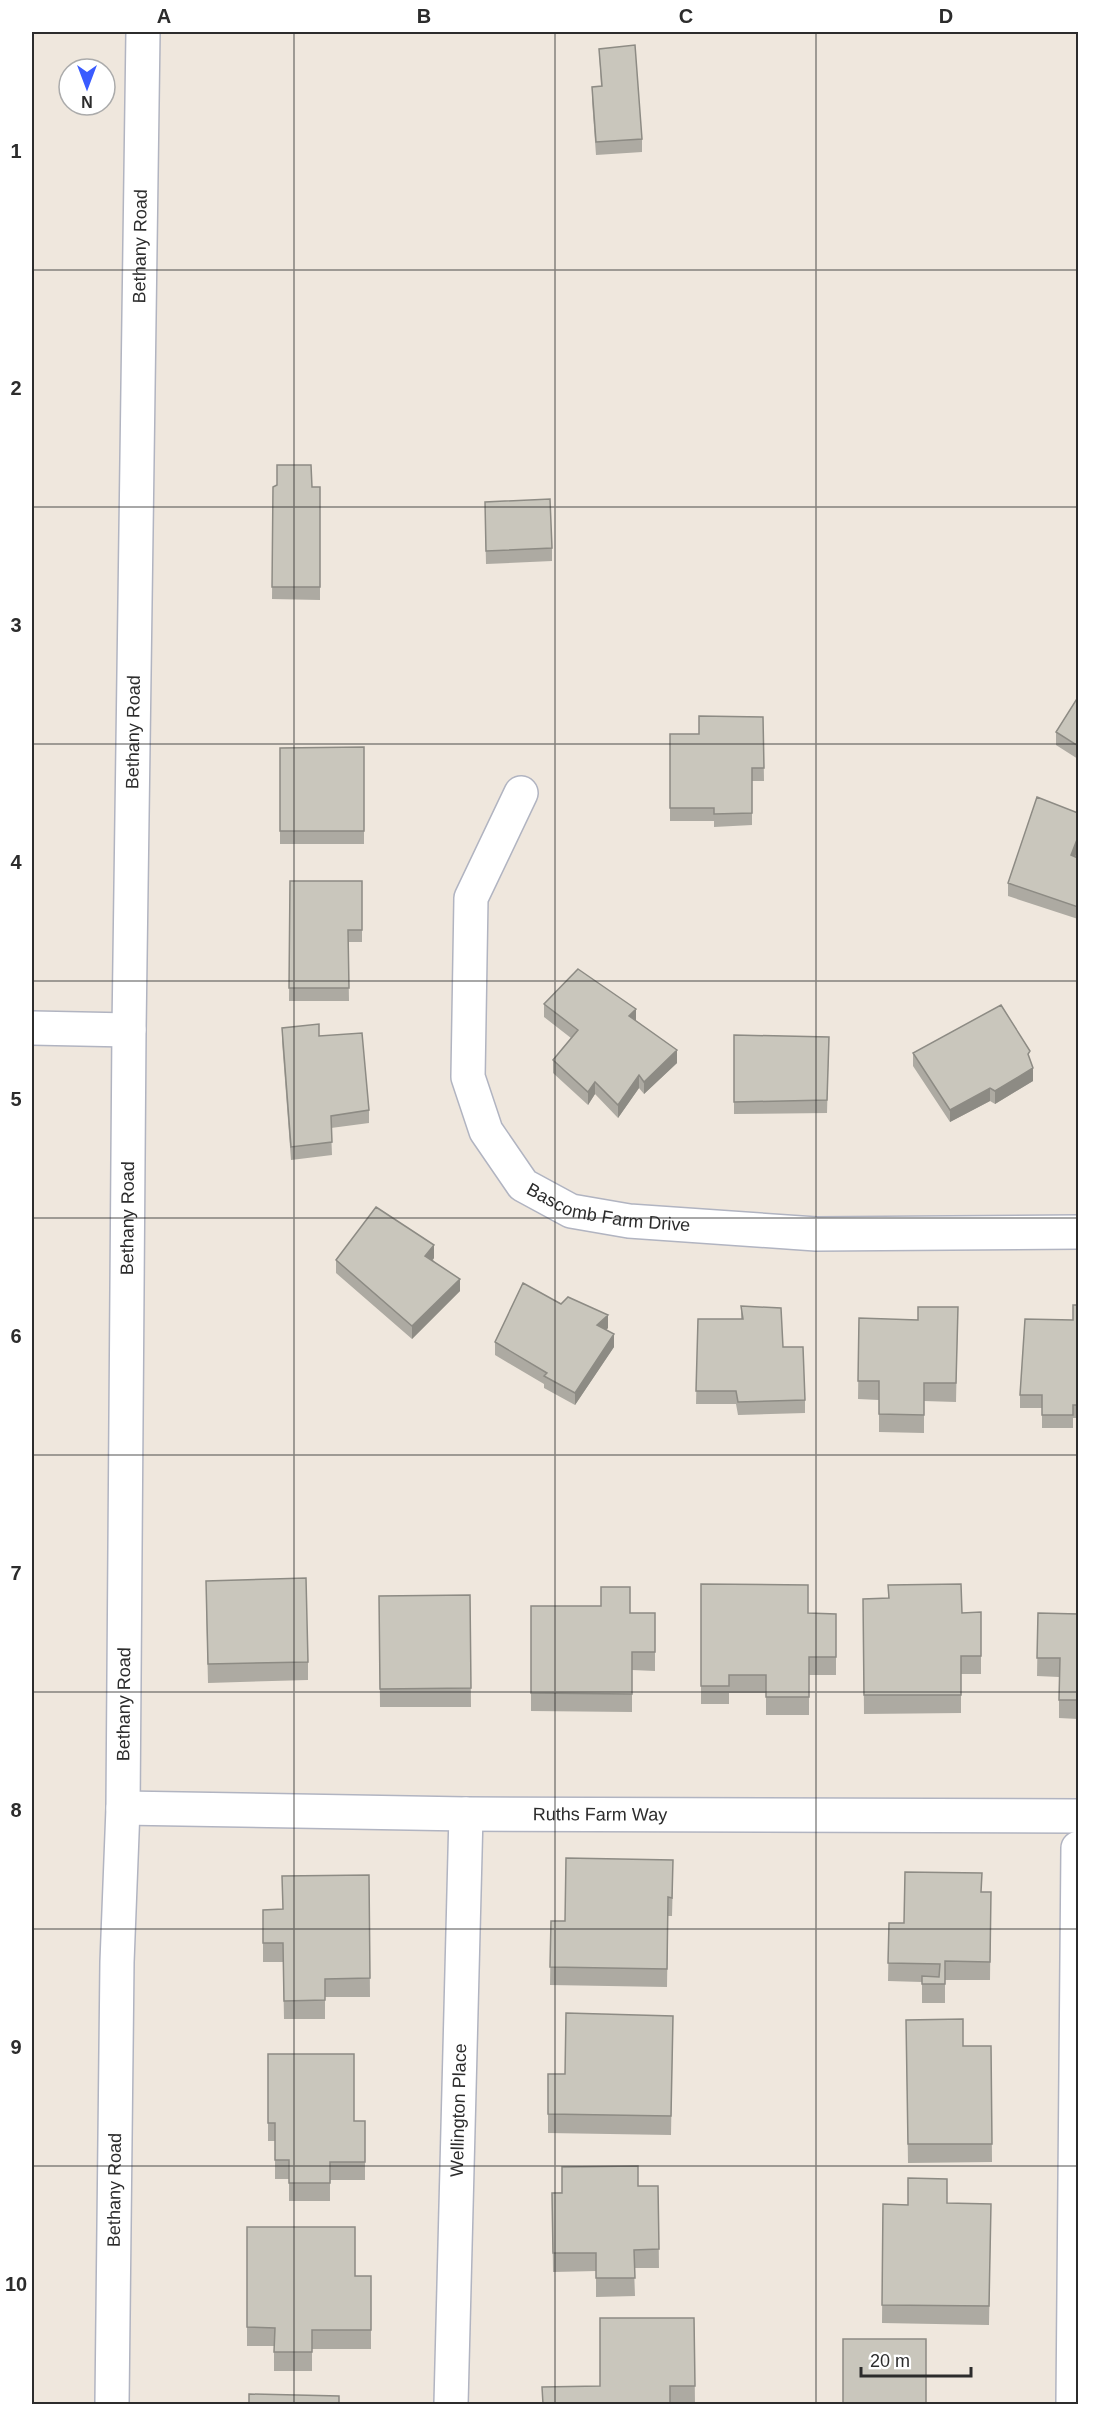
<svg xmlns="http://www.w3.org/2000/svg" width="1110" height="2436" font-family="Helvetica,sans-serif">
  <rect width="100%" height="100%" fill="#efe7dd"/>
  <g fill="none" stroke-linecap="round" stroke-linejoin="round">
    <g stroke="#b1b4c1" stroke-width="36">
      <g id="minor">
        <path id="s1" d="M521 793 471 898 468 1077 486 1131 523 1185 571 1211 629 1221 816 1234 1078 1232"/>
        <path d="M32 1028 129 1030"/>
        <path id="s2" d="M123 1808 466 1814 1078 1816"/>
        <path id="s3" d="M112 2404 117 1962 123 1808 129 1030 143 32"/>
        <path id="s4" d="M451 2404 466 1814"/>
        <path d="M1073 2404 1078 1848"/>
      </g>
    </g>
    <use href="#minor" stroke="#fff" stroke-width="33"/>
  </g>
  <path fill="#adaaa2" d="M599 49 642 139V152L596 155 592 100V87L601 86Z
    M273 487H320V600L272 599Z
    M485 515 552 548V561L486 564Z
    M1078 697V759L1056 745V732Z
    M763 717 764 781H752V825L714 827V821H670V734H699Z
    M364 747V844H280V748Z
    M1076 857 1078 858V919L1008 896V883Z
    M290 881H362V942H348L349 1001H289Z
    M544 1004 636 1021 677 1063 644 1094 639 1088 618 1118 595 1094 588 1105 553 1073V1060L571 1038 544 1017Z
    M282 1028 319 1036 369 1110V1123L331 1128 332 1155 291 1160 282 1041Z
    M734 1035 829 1037 827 1113 734 1114Z
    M913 1053 1030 1060 1033 1081 995 1104 990 1101 950 1122 913 1066Z
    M434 1258 433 1260 460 1291 412 1339 336 1273V1260Z
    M561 1304 608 1328 606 1330 614 1347 575 1405 544 1388V1384L495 1355V1342Z
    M1078 1305V1418H1073V1428H1042V1408H1020V1395L1073 1320Z
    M741 1306 783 1347 805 1400V1413L738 1415 736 1404H696L698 1319H741Z
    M958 1307 956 1402 924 1401V1433L879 1432V1400L858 1399 859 1318 918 1320Z
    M701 1584 808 1613 836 1614V1675H809V1715H766V1693H729V1704H701Z
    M888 1585 962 1613 981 1612V1674H961V1713L864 1714 863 1599 888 1598Z
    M470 1595 471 1707H380L379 1596Z
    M206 1599 308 1662V1680L208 1683Z
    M531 1606 630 1613H655V1671L632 1670V1712L531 1711Z
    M1038 1613 1078 1614V1719L1059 1718V1677L1037 1676Z
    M369 1875 370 1997H325V2019H284L283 1962H263V1910L282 1909Z
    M673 1878 672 1916H668L667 1987 550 1985 551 1921H565Z
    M982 1892H991L990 1980H945V2003H922V1982L888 1981 889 1923H904Z
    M673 2016 671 2135 548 2133V2074H565Z
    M906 2020 963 2046H991L992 2162 908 2163Z
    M268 2054 354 2121H365V2180H330V2201H289V2179H275V2141H268Z
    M638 2186H658L659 2268H634L635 2296 596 2297V2271L553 2272 552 2193Z
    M947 2203 991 2204 989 2325 882 2323 883 2204 908 2205Z
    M247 2227 355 2276H371V2349H312V2371H274V2346H247Z
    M694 2318 695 2404H670L600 2386Z"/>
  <path fill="#8d8b84" d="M1078 837V850L1071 868V855Z
    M636 1009V1022L629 1016Z
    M677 1050V1063L644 1094V1082Z
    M1033 1068V1081L995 1104V1091Z
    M639 1075V1088L618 1118V1105Z
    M595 1082V1094L588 1105V1092Z
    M990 1088V1101L950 1122V1110Z
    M434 1245V1258L425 1268V1256Z
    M460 1279V1291L412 1339V1326Z
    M608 1315V1328L597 1338V1325Z
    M614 1334V1347L575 1405V1393Z"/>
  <path fill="#c9c6bc" stroke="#8d8b84" stroke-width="1.5" d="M635 45 642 139 596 142 592 87 602 86 599 49Z
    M277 465H311L312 487H320V587H272L273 487 277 485Z
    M550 499 552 548 486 551 485 502Z
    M1078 697V746L1056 732Z
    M699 716 763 717 764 768H752V813L714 814V808H670V734H699Z
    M364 747V831H280V748Z
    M1037 797 1078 813V837L1071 855 1078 858V907L1008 883Z
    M290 881H362V930H348L349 988H289Z
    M578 969 636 1009 629 1016 677 1050 644 1082 639 1075 618 1105 595 1082 588 1092 553 1060 578 1030 544 1004Z
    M1001 1005 1030 1051 1028 1054 1033 1068 995 1091 990 1088 950 1110 913 1053Z
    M319 1024V1036L362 1033 369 1110 331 1116 332 1142 291 1147 282 1028Z
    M734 1035 829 1037 827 1100 734 1102Z
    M376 1207 434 1245 425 1256 460 1279 412 1326 336 1260Z
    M523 1283 561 1304 568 1297 608 1315 597 1325 614 1334 575 1393 544 1376 547 1373 495 1342Z
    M1073 1305H1078V1405H1073V1415H1042V1395H1020L1025 1319 1073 1320Z
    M741 1306 781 1308 783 1347H803L805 1400 738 1402 736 1391H696L698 1319H743Z
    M918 1307H958L956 1383H924V1415L879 1414V1381H858L859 1318 918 1320Z
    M306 1578 308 1662 208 1664 206 1581Z
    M701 1584 808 1585V1613L836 1614V1657H809V1697H766V1675H729V1686H701Z
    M961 1584 962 1613 981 1612V1656H961V1695H864L863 1599 889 1598 888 1585Z
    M601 1587H630V1613H655V1652H632V1694L531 1693V1606H601Z
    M470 1595 471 1688 380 1689 379 1596Z
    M1038 1613 1078 1614V1700H1059L1060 1658H1037Z
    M566 1858 673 1860 672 1898 668 1897 667 1969 550 1967 551 1921H565Z
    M905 1872 982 1873 981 1892H991L990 1962 945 1961V1984H922V1976L939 1977 940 1964 888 1963 889 1923H904Z
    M369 1875 370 1978 325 1979V2000L284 2001 283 1943H263V1910L283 1909 282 1876Z
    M566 2013 673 2016 671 2116 548 2114V2074H565Z
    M963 2019V2046H991L992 2144H908L906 2020Z
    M268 2054H354V2121H365V2162H330V2183H289V2160H275V2123H268Z
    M638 2166V2186H658L659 2249 634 2250 635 2278H596V2253H553L552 2193H562V2167Z
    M908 2178 947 2179V2203L991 2204 989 2306 882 2305 883 2204 908 2205Z
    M247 2227H355V2276H371V2330H312V2352H274L275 2328 247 2327Z
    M600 2318H694L695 2386H670V2404H543L542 2387 600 2386Z
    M843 2339H926V2404H843Z
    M249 2394 339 2396V2404H249Z"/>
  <path fill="none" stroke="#2c2c2c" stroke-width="1.5" stroke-opacity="0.55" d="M294 32V2404M555 32V2404M816 32V2404M32 270H1078M32 507H1078M32 744H1078M32 981H1078M32 1218H1078M32 1455H1078M32 1692H1078M32 1929H1078M32 2166H1078"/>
  <g text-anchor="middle" stroke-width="6" stroke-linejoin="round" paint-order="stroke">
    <g font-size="18" fill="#2c2c2c" stroke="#fff">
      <text dy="6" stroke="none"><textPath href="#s3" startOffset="2158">Bethany Road</textPath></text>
      <text dy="6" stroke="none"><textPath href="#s3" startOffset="1672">Bethany Road</textPath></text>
      <text dy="6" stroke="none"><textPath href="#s1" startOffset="508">Bascomb Farm Drive</textPath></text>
      <text dy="6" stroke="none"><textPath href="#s3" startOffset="1186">Bethany Road</textPath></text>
      <text dy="6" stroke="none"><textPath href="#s3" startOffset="700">Bethany Road</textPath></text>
      <text dy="6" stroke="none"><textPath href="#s2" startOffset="477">Ruths Farm Way</textPath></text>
      <text dy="6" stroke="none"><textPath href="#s4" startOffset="294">Wellington Place</textPath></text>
      <text dy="6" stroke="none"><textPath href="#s3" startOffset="214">Bethany Road</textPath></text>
    </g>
  </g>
  <rect width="1110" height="2436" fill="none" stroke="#ffffff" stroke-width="66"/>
  <g transform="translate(87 87) rotate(180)"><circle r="28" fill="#ffffff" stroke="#ababab" stroke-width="1.5"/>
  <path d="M0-4.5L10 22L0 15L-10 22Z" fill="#3a5bff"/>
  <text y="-9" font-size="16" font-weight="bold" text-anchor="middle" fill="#2c2c2c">N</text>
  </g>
  <path d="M861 2367v9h110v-9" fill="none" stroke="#2c2c2c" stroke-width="3"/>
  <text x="870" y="2367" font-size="18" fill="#2c2c2c" stroke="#ffffff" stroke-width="4.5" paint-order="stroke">20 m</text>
  <rect x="33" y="33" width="1044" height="2370" fill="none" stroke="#2c2c2c" stroke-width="2"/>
  <g font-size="20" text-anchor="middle" font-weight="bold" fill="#2c2c2c">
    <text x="164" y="23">A</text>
    <text x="424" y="23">B</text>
    <text x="686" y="23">C</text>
    <text x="946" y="23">D</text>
    <text x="16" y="158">1</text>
    <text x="16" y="395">2</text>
    <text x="16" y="632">3</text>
    <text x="16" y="869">4</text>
    <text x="16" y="1106">5</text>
    <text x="16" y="1343">6</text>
    <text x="16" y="1580">7</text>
    <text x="16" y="1817">8</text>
    <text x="16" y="2054">9</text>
    <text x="16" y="2291">10</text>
  </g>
</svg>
